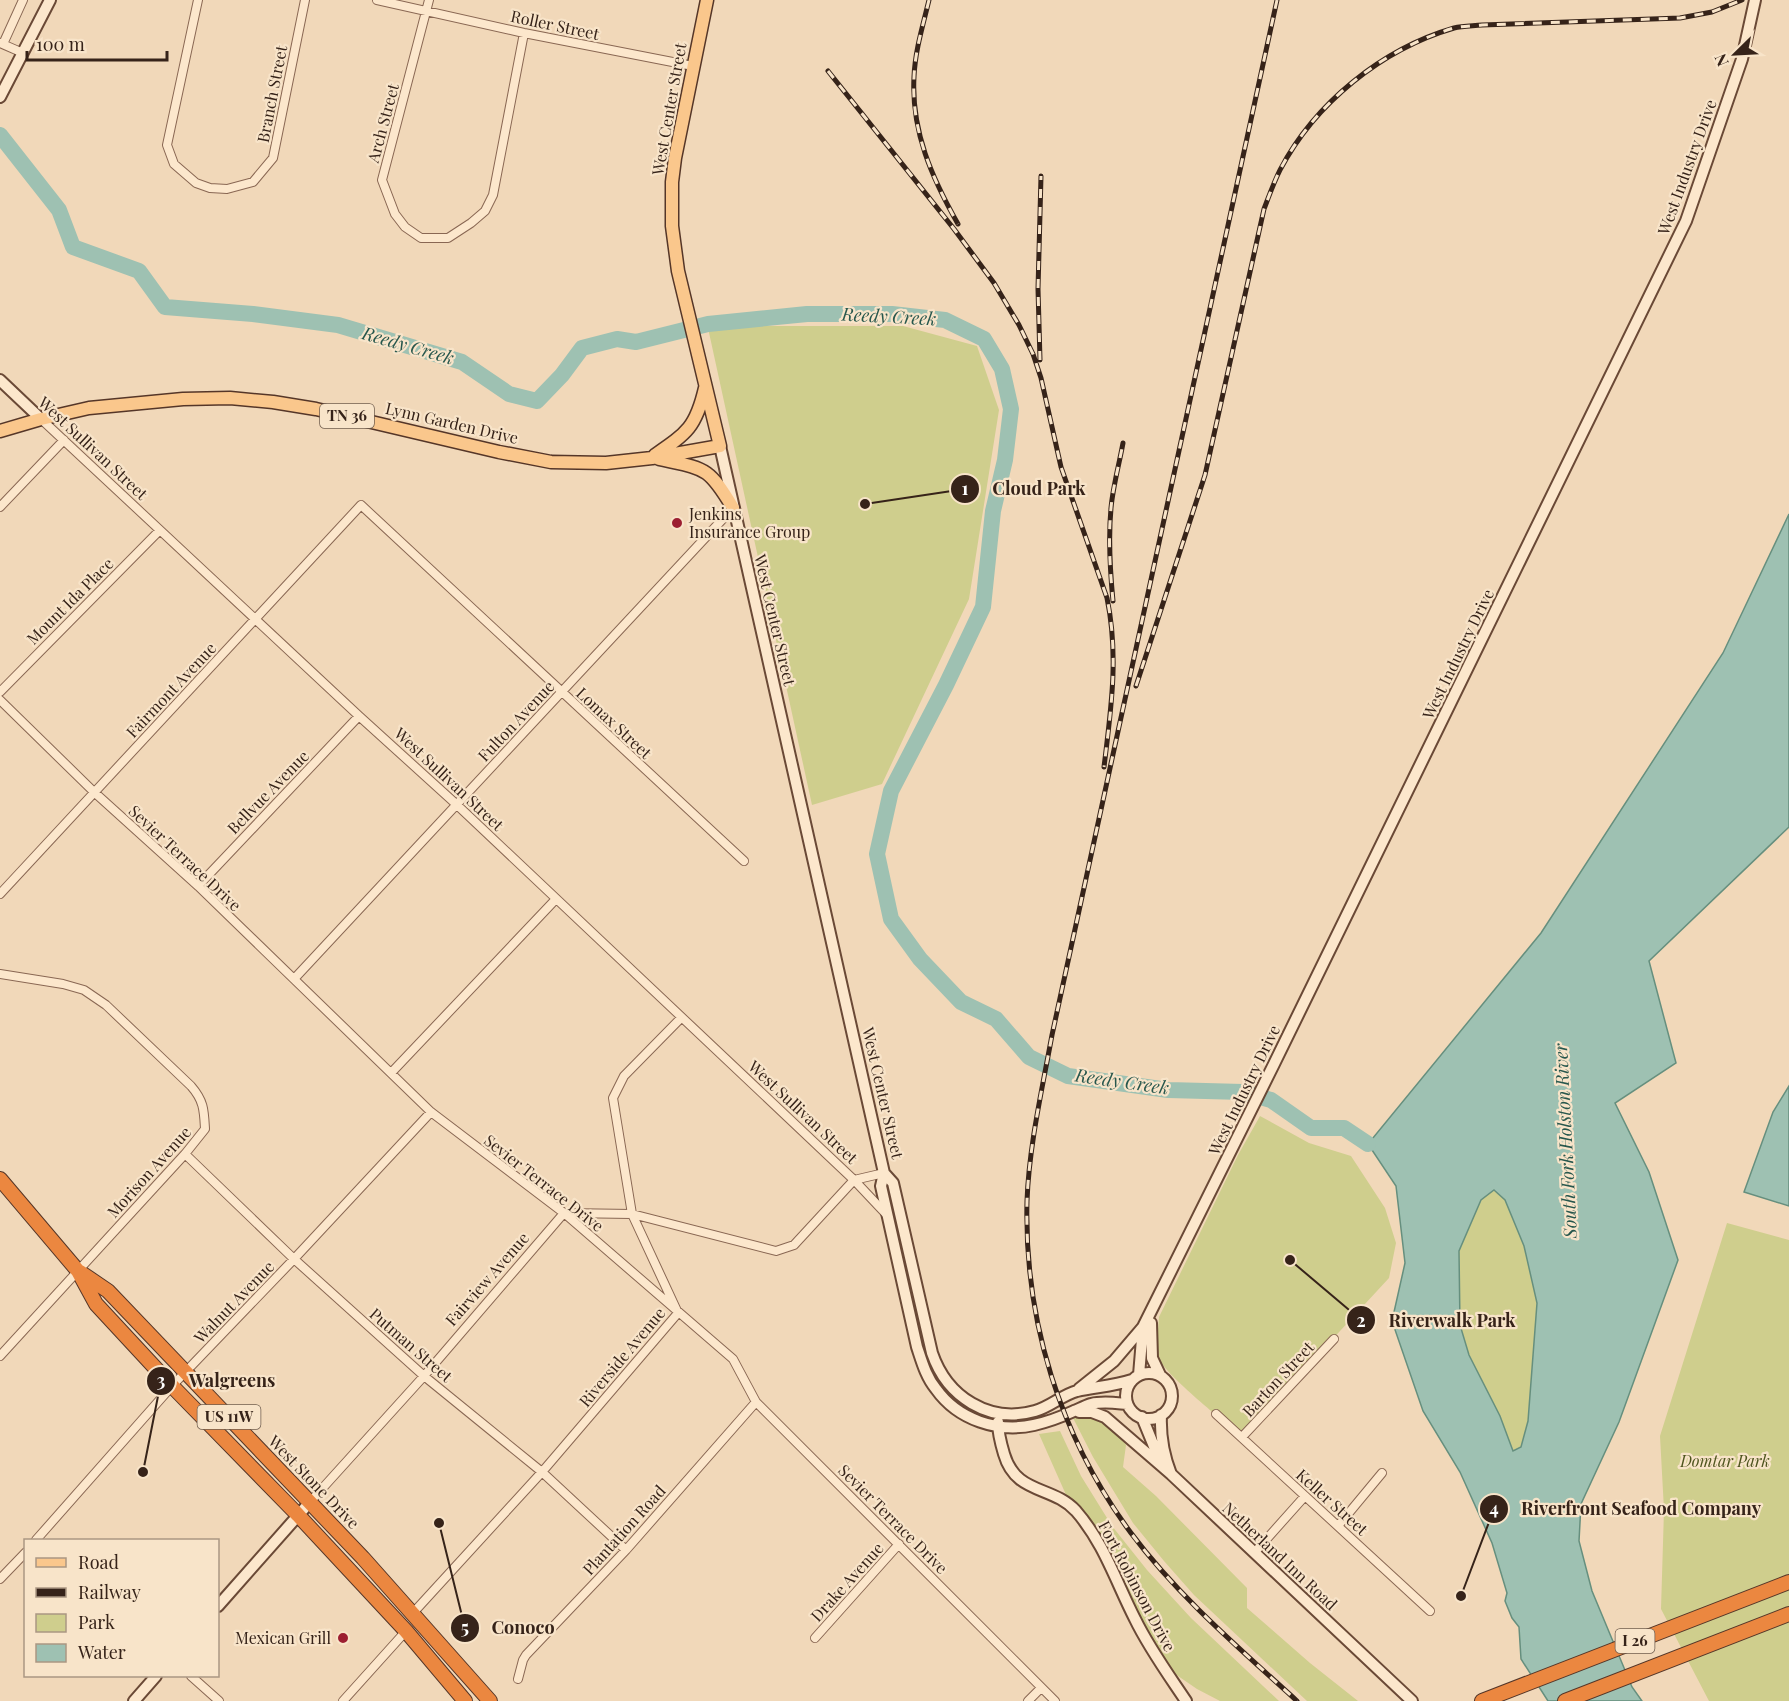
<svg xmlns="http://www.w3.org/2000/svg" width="1789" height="1701" font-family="'Playfair Display',serif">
  <rect width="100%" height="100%" fill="#f1d8b9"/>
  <path fill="#cfce8d" d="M764 326H903L977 346 999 410 969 599 882 784 812 805 708 328Z
    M1260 1116 1309 1143 1351 1156 1385 1208 1396 1243 1389 1278 1242 1437C1226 1423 1166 1375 1160 1360 1156 1346 1158 1331 1159 1317L1238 1155Z
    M1494 1190 1505 1200 1524 1246 1537 1303 1528 1421 1521 1447 1513 1451 1500 1416 1469 1355 1460 1325 1459 1251 1481 1200Z
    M1727 1223 1789 1240V1701H1709L1661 1609 1664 1510 1660 1436Z
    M1071 1414 1105 1417 1126 1445 1123 1467 1156 1496 1247 1588V1608L1310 1663 1358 1701H1307L1194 1595 1164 1561 1133 1523 1093 1457Z
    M1060 1431 1081 1476 1112 1526 1147 1570 1191 1618 1279 1701H1220L1197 1689 1162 1665 1115 1573 1071 1506 1039 1434Z"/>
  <path fill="#9ec1b2" stroke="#668f7e" stroke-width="1.5" fill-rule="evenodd" d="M1789 514V827L1649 961 1676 1063 1615 1103 1649 1172 1678 1260 1619 1422 1581 1504 1579 1541 1592 1591 1632 1687 1642 1701H1548L1521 1659 1519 1627 1512 1618 1505 1601 1507 1593 1492 1543 1460 1472 1423 1411 1392 1321 1405 1263 1396 1186 1368 1144 1541 933 1723 653ZM1494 1190 1505 1200 1524 1246 1537 1303 1528 1421 1521 1447 1513 1451 1500 1416 1469 1355 1460 1325 1459 1251 1481 1200Z
    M1789 1086V1206L1744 1192 1773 1112Z"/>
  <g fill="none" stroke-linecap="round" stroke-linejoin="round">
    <path stroke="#9ec1b2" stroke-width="16" d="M0 135 59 210 73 247 139 271 165 307 253 314 338 325 462 362 509 394 537 401 562 375 582 348 617 339 636 342 708 324 807 314H892L945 320 984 339 1002 369 1011 409 1005 460 993 511 983 607 946 685 891 791 877 854 891 919 920 959 961 1002 996 1019 1029 1057 1068 1076 1168 1090 1243 1092 1271 1100 1311 1128H1344L1368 1144"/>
    <g stroke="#896753" stroke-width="10">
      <path id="street" d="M198 0 167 145 174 164 196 183 210 188 227 189 253 182 273 158 305 0
        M377 0 524 33 693 66
        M429 0 382 180 395 214 405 227 421 238H448L471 223 485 211 493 195 524 33
        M0 43 23 53
        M3 44 23 0
        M41 419 359 716 456 804 854 1180 887 1215
        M0 507 64 440
        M0 692 160 530
        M0 700 94 792 198 886 431 1112 564 1213 733 1359 756 1402 1055 1701
        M198 886 359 716
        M0 894 361 505 744 861
        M0 974 63 984 84 990 106 1005 191 1086C204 1101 204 1110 205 1129L185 1154 0 1356
        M294 979 733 508
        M391 1073 556 899
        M185 1154 294 1259 424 1376 542 1472 626 1550
        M854 1180 884 1173
        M1216 1414 1430 1611
        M1242 1437 1334 1339
        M310 1502 424 1376 564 1213 632 1214 776 1251 794 1245 854 1180
        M1338 1526 1382 1473
        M36 1540 172 1386 294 1259 431 1112
        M1255 1552 1305 1496
        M0 1579 26 1552
        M413 1613 542 1472 678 1313 632 1214 613 1098 624 1076 681 1018
        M815 1638 899 1544
        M191 1676 219 1701
        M518 1679 523 1660 526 1655 626 1550 756 1402
        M343 1701 406 1631
        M1028 1701 1041 1688"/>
    </g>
    <g stroke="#6a4936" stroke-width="14">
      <path id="secondary" d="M0 97 50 0
        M0 380 41 419
        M720 446 884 1173 881 1186 917 1347C922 1362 926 1377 936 1389 958 1420 998 1433 1034 1425 1047 1422 1061 1417 1074 1411 1079 1409 1085 1406 1091 1404 1103 1401 1115 1403 1127 1404
        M884 1173 893 1183 932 1353C947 1397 989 1424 1035 1411 1050 1407 1062 1395 1077 1391 1095 1387 1114 1386 1132 1380
        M1151 1323 1152 1358 1160 1375
        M1126 1396a23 23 0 1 1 46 0a23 23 0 1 1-46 0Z
        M1139 1375 1143 1327 1153 1307 1274 1064 1686 221 1742 59 1755 0
        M1079 1389 1114 1361 1143 1327
        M1079 1412H1092L1105 1417 1171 1474 1412 1701
        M1161 1415C1160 1437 1163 1454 1171 1474
        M1142 1417 1160 1461
        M998 1422C998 1433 1001 1444 1004 1454 1016 1495 1052 1485 1076 1511 1104 1543 1116 1582 1135 1619 1149 1648 1168 1674 1186 1701
        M218 1606 310 1502
        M134 1701 156 1676"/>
    </g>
    <g stroke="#553628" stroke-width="15">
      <path id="primary" d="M0 431 41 419 89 408 183 399 230 398 273 402 316 409 499 452 551 462 606 463 652 458 720 446 678 271 672 226V182L675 158 707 0
        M655 455C687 433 696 427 705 388
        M659 459C705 469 708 466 733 508"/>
    </g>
    <g stroke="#553628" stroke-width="16">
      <path id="highway" d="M0 1179 78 1271 96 1304 172 1386 298 1515 406 1631 465 1701
        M80 1272 108 1291 363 1558 490 1701
        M1482 1701 1789 1582
        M1565 1701 1789 1614"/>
    </g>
    <use href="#street" stroke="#fce7cc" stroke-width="8"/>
    <use href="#secondary" stroke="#fce7cc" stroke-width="10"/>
    <use href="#primary" stroke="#fac78c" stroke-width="12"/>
    <use href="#highway" stroke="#eb8740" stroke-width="14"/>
    <g stroke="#362319" stroke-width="5">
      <path id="rail" d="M929 0C923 25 915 51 914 77 911 131 932 178 958 224
        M1277 0 1052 1035C1042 1090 1029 1146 1027 1201 1024 1320 1060 1437 1131 1533 1178 1596 1239 1648 1297 1701
        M828 71 954 229 994 283 1019 325 1033 354 1041 378 1061 467 1107 598C1119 656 1111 709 1104 767
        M1040 360 1038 289 1041 176
        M1113 601C1110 570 1108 540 1111 508 1113 486 1119 465 1123 443
        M1136 686 1205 475 1264 209C1269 196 1274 182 1280 170 1315 103 1382 49 1454 28 1463 26 1473 26 1482 25L1680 18 1712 12 1742 0"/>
    </g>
    <use href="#rail" stroke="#f8e4c9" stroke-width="3" stroke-dasharray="9" stroke-linecap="butt"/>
  </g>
  <g fill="#9c1e31" stroke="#f8e4c9" stroke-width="2">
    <circle cx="677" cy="523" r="6"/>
    <circle cx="343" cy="1638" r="6"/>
  </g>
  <g text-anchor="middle" stroke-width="4.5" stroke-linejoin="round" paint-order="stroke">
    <g fill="#f8e4c9" stroke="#705d4e" stroke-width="1.5">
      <rect x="320" y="404" width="54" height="24" rx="4.5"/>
      <rect x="197.5" y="1405" width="63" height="24" rx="4.5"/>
      <rect x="1615.5" y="1629" width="39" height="24" rx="4.5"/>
    </g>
    <g font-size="15" font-weight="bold" fill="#362319">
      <text x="347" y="421">TN 36</text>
      <text x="229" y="1422">US 11W</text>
      <text x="1635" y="1646">I 26</text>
    </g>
    <g font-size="16" fill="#362319" stroke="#f8e4c9">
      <text transform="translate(555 25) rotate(12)" y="6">Roller Street</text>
      <text transform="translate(272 94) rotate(-79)" y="6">Branch Street</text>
      <text transform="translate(669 109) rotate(-80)" y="6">West Center Street</text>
      <text transform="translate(383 123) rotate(-75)" y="6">Arch Street</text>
      <text transform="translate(1687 167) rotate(-70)" y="6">West Industry Drive</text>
      <text transform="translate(452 423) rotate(13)" y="6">Lynn Garden Drive</text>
      <text transform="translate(93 448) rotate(43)" y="6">West Sullivan Street</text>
      <text transform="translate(70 601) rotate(-45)" y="6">Mount Ida Place</text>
      <text transform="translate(775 620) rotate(77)" y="6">West Center Street</text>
      <text transform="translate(1458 654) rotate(-64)" y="6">West Industry Drive</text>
      <text transform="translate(171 690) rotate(-47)" y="6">Fairmont Avenue</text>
      <text transform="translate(516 721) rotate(-47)" y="6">Fulton Avenue</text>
      <text transform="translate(614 723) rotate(43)" y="6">Lomax Street</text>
      <text transform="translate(449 779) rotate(43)" y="6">West Sullivan Street</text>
      <text transform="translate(268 792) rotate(-46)" y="6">Bellvue Avenue</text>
      <text transform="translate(185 858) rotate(43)" y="6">Sevier Terrace Drive</text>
      <text transform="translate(1244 1090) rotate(-64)" y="6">West Industry Drive</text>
      <text transform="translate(883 1093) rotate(77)" y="6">West Center Street</text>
      <text transform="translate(803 1112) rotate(43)" y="6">West Sullivan Street</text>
      <text transform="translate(149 1172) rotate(-48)" y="6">Morison Avenue</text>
      <text transform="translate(544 1183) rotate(38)" y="6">Sevier Terrace Drive</text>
      <text transform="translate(487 1279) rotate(-49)" y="6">Fairview Avenue</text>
      <text transform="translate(234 1302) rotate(-46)" y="6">Walnut Avenue</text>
      <text transform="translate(411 1345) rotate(41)" y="6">Putman Street</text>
      <text transform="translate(622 1357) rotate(-50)" y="6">Riverside Avenue</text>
      <text transform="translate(1278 1379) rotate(-47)" y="6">Barton Street</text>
      <text transform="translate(314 1482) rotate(46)" y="6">West Stone Drive</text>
      <text transform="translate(1332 1502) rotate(42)" y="6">Keller Street</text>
      <text transform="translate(893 1519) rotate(45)" y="6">Sevier Terrace Drive</text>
      <text transform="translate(624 1530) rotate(-48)" y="6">Plantation Road</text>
      <text transform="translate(1280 1556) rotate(43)" y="6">Netherland Inn Road</text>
      <text transform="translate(847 1582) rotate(-48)" y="6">Drake Avenue</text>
      <text transform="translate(1137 1586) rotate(62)" y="6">Fort Robinson Drive</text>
    </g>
    <g font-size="16" fill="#362319" stroke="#f8e4c9" text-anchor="start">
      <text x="689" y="520">Jenkins<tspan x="689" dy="18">Insurance Group</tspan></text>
      <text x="331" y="1644" text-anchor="end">Mexican Grill</text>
    </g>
    <g font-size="16" font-style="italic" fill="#4e541e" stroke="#f8e4c9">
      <text x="1725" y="1467">Domtar Park</text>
    </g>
    <g font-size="18" font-style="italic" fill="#27574d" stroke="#f8e4c9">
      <text transform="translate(889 317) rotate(3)" y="6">Reedy Creek</text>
      <text transform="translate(408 346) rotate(16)" y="6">Reedy Creek</text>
      <text transform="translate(1122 1082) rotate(8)" y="6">Reedy Creek</text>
      <text transform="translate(1566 1141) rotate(-93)" y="6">South Fork Holston River</text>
    </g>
  </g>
  <path fill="none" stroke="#362319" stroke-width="2" d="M865 504L965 489M1290 1260L1361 1320M143 1472L161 1381M1461 1596L1494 1509M439 1523L465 1628"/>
  <g fill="#362319" stroke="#f8e4c9" stroke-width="2">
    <circle cx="865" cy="504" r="6"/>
    <circle cx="1290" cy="1260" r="6"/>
    <circle cx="143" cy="1472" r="6"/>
    <circle cx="1461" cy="1596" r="6"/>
    <circle cx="439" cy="1523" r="6"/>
    <circle cx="965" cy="489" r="15"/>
    <circle cx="1361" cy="1320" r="15"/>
    <circle cx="161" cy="1381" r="15"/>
    <circle cx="1494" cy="1509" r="15"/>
    <circle cx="465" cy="1628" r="15"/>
  </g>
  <g font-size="18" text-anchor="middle" font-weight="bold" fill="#fff">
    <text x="965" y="495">1</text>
    <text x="1361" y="1327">2</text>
    <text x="161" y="1387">3</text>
    <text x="1494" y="1515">4</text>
    <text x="465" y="1634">5</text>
  </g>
  <g font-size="18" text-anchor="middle" font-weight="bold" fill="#362319" stroke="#f8e4c9" stroke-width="4.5" stroke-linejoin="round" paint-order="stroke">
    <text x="1039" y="495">Cloud Park</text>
    <text x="1452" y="1327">Riverwalk Park</text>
    <text x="232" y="1387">Walgreens</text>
    <text x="1641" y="1515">Riverfront Seafood Company</text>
    <text x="523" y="1634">Conoco</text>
  </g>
  <rect x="24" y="1539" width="195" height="138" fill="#f8e4c9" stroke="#aa9783" stroke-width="1.5"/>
  <rect x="36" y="1558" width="30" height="9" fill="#fac78c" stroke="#aa9783" stroke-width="1.5"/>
  <text x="78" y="1569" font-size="18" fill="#362319">Road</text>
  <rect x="36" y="1588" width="30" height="9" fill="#362319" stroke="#aa9783" stroke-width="1.5"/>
  <text x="78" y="1599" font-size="18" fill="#362319">Railway</text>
  <rect x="36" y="1614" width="30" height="18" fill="#cfce8d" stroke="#aa9783" stroke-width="1.5"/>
  <text x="78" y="1629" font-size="18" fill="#362319">Park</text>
  <rect x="36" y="1644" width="30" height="18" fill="#9ec1b2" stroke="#aa9783" stroke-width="1.5"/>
  <text x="78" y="1659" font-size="18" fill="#362319">Water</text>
  <g transform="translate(1735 54) rotate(246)" stroke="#f8e4c9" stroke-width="4.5" paint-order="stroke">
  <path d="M0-4.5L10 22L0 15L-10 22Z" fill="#362319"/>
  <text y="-9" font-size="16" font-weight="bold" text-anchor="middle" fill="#362319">N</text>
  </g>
  <path d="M27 51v9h140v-9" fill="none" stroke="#362319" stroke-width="3"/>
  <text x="36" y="51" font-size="18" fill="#362319" stroke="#f8e4c9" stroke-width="4.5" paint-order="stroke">100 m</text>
</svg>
